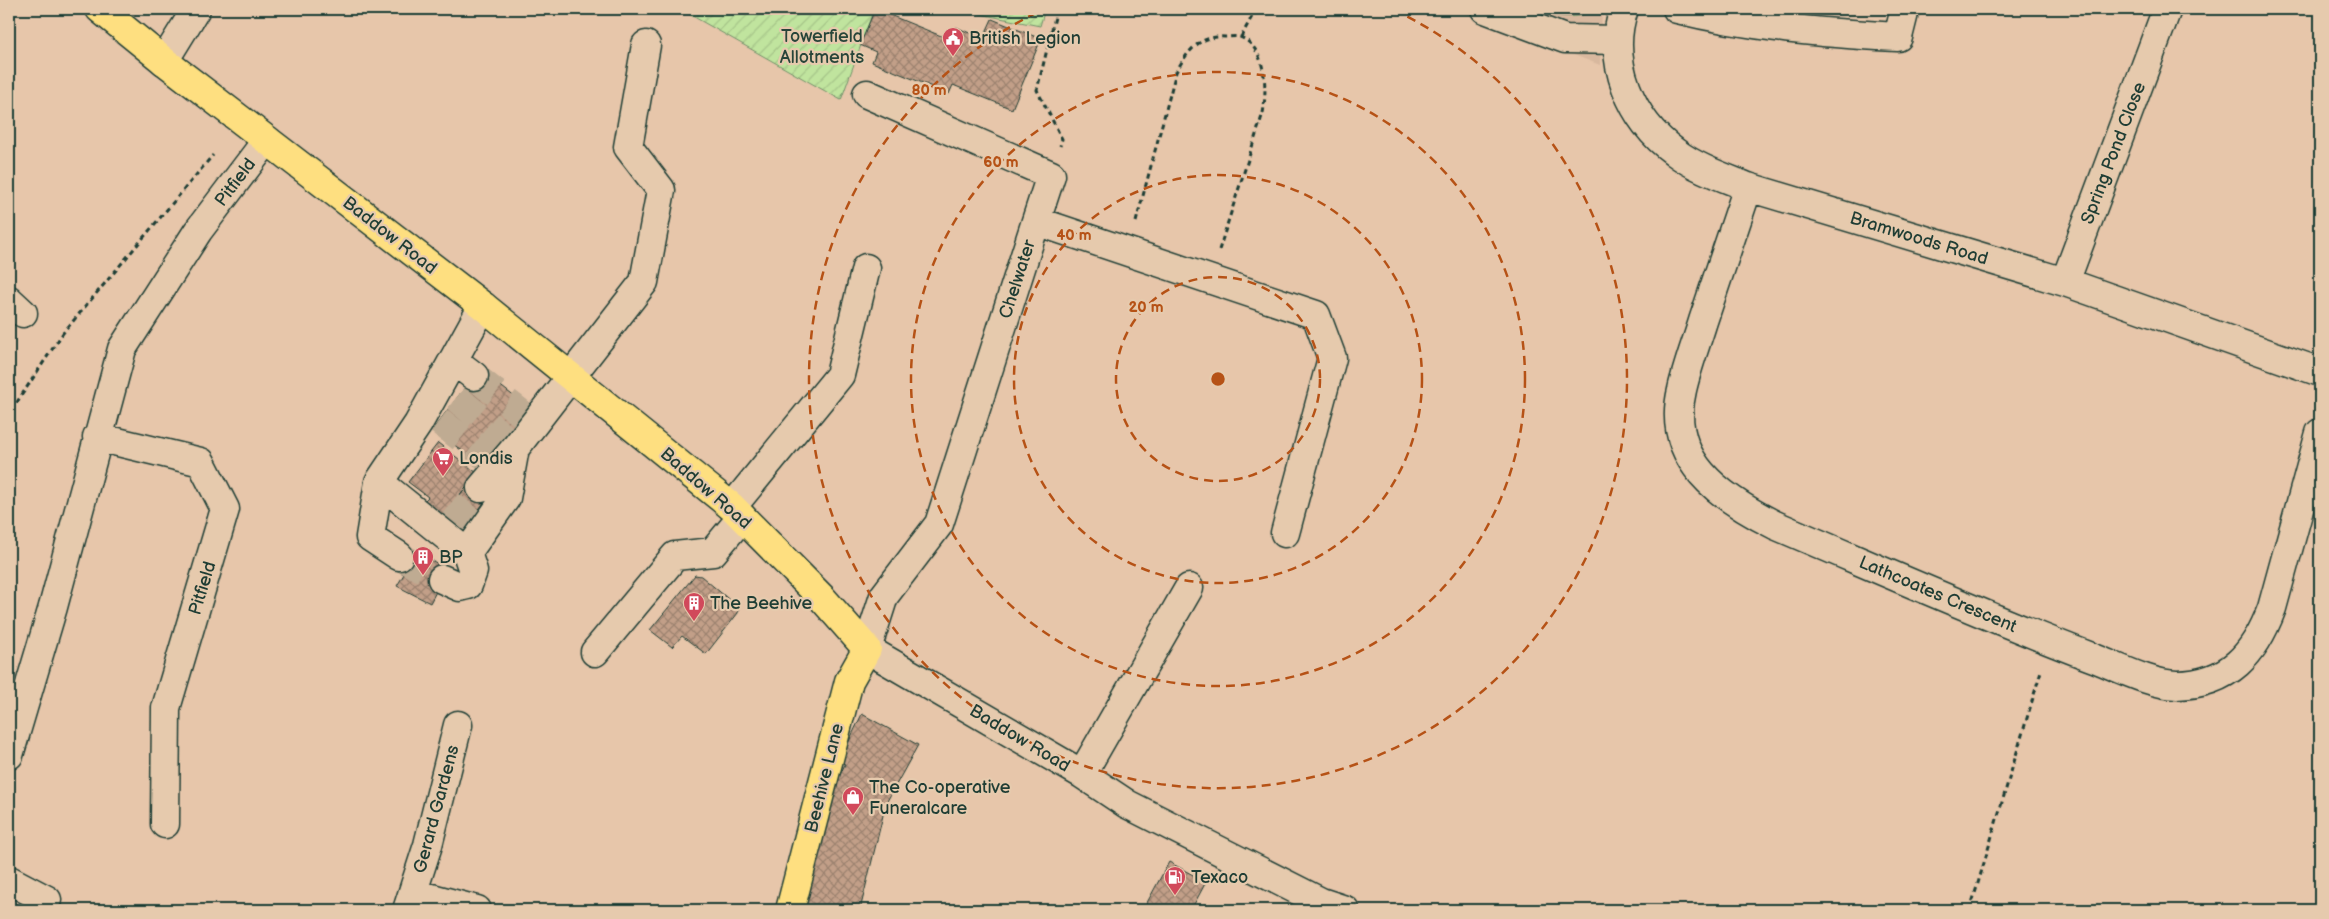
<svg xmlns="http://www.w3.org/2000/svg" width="2329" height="919" font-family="'Balsamiq Sans',sans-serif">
  <defs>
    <pattern id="grass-dots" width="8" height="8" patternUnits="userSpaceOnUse" patternTransform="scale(1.25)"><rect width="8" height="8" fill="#c0e49e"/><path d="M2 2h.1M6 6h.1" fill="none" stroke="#a5c489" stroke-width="1.8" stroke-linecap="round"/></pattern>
    <pattern id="garden-furrows" width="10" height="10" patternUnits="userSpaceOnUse" patternTransform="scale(1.25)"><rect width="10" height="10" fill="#c0e49e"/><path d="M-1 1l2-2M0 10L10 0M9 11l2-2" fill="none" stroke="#a5c489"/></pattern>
    <pattern id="building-cross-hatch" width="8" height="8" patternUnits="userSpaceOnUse" patternTransform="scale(1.25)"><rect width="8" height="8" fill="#c29f88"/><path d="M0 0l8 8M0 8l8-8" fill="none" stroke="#9d8370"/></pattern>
  </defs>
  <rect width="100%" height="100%" fill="#e7c6aa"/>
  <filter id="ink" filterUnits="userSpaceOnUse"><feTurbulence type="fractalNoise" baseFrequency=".02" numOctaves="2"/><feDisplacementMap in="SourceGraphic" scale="10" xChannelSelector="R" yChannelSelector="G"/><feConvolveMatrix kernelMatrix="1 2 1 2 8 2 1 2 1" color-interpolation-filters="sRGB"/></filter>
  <g filter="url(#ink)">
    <path fill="#d8b89e" d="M1453 9H1602L1600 65Z"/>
    <path fill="url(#grass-dots)" stroke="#709069" d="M1553 9H1596C1581 18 1567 18 1550 14Z"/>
    <path fill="url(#garden-furrows)" stroke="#709069" d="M680 9H874L841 100Z
      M955 9H1045L1040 26Z"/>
    <path fill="url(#building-cross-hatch)" stroke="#1f3d34" d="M875 9 951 40 956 27 983 39 992 19 1041 39 1012 109 953 85 949 94 872 62 876 52 860 45Z
      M1509 9H1539L1535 19Z
      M479 369 530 409 485 468 433 429Z
      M438 443 477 473 443 516 424 501 428 497 408 482Z
      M471 481 490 495 462 531 443 516Z
      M404 546 448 569 430 603 397 586 404 574 392 568Z
      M695 575 701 576 739 608 738 613 706 654 682 636 672 647 650 630Z
      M862 714 918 745 886 803 860 910H798L833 772 840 775 845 764 839 762Z
      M1169 862 1206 882 1191 910H1143Z"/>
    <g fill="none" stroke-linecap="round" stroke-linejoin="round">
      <path stroke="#bfab92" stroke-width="28" stroke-dasharray="28 14" stroke-linecap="butt" d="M474 376 525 416
        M456 398 506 439
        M439 421 490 460
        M452 524 481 488
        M399 556 442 579"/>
      <g stroke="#1f3d34" stroke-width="31">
        <path id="minor" d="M1485 9 1565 39 1618 40
          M1624 9C1606 61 1631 120 1675 152 1696 168 1723 177 1748 187L2065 282 2320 372
          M1677 9C1749 27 1823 33 1898 37L1905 9
          M164 61 196 9
          M867 94 1051 175 1036 221
          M1748 187C1733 232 1718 276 1703 321 1696 344 1687 367 1682 390 1665 460 1721 498 1775 525 1881 570 1986 617 2094 658 2117 667 2153 685 2177 685 2229 684 2255 654 2272 608L2320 433
          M2065 282 2167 9
          M9 300 23 313
          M483 306 418 424 379 482 467 553 506 498 515 448
          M453 360 474 376
          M97 437 201 462 225 509 166 708 165 824
          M379 482 370 537 399 556
          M481 488 516 447 644 282 661 190 628 147 646 45
          M732 507 840 375 866 268
          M1285 533 1332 358 1316 315 1036 221 939 524 884 596 867 649 1082 774 1127 804 1321 902 1345 910
          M442 579 460 587 468 585 473 571 467 553
          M595 652 675 556 713 552 742 517
          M9 755 53 607 122 349 198 231 267 140
          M1082 774 1189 588
          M9 880 47 900
          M413 893 477 910
          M407 910 428 845 458 725"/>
      </g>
      <g stroke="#1f3d34" stroke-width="31">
        <path id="major" d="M100 9 164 61 483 306 732 507 822 598 867 649 849 681 790 910"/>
      </g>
      <path stroke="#1f3d34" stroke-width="3" stroke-dasharray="5 4" stroke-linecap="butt" d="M1057 9 1037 90 1062 139 1060 146
        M1241 37 1256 9
        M1136 222 1176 72C1187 52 1199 35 1225 37 1229 37 1236 36 1240 37 1267 47 1267 91 1263 113L1219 250
        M9 407 15 405 63 333 213 155
        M1970 910 2041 671"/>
      <use href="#minor" stroke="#e6caad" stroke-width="28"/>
      <use href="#major" stroke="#fedf80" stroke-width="28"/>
    </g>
  </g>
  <g fill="none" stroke="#b65216" stroke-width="2.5" stroke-dasharray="9 6">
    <circle cx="1218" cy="379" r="102"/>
    <circle cx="1218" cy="379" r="204"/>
    <circle cx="1218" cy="379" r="307"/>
    <path d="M1394 10A409 409 0 1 1 1042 10"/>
  </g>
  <defs>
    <g id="civic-pin" transform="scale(1.125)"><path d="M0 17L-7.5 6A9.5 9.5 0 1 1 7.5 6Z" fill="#d1495b" stroke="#e6caad"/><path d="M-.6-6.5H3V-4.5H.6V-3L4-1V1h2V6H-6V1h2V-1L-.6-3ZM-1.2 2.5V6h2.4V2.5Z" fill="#fff"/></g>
    <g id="supermarket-pin" transform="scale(1.125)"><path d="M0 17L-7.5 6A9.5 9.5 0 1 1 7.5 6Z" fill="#d1495b" stroke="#e6caad"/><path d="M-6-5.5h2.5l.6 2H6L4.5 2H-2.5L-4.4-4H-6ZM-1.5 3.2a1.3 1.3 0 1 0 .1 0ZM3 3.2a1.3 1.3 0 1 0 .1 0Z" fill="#fff"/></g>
    <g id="building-pin" transform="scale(1.125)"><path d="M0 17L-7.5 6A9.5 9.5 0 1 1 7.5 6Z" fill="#d1495b" stroke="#e6caad"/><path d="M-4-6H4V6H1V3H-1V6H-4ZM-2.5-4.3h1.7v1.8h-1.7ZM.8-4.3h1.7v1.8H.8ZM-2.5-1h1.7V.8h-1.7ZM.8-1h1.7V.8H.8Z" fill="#fff"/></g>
    <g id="shop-pin" transform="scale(1.125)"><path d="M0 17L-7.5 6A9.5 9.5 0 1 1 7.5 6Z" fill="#d1495b" stroke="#e6caad"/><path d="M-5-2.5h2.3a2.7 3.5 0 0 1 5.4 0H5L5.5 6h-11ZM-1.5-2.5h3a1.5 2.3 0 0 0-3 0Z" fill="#fff"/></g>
    <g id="fuel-pin" transform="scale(1.125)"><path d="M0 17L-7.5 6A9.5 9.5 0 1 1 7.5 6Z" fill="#d1495b" stroke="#e6caad"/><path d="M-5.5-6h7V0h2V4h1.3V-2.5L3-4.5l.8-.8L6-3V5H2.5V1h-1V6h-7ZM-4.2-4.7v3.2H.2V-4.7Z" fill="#fff"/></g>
  </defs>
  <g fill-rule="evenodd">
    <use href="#civic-pin" x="953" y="38"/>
    <use href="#supermarket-pin" x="443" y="458"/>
    <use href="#building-pin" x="423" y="557"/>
    <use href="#building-pin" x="694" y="603"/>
    <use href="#shop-pin" x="853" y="797"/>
    <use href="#fuel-pin" x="1175" y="877"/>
  </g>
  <g text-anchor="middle" stroke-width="4.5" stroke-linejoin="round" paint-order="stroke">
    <g font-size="18" fill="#274539" stroke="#e6caad">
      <text x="822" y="42">Towerfield<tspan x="822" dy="21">Allotments</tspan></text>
    </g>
    <g font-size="18" fill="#1f3d34" stroke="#e6caad" text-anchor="start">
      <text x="969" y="44">British Legion</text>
      <text x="459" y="464">Londis</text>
      <text x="439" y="563">BP</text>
      <text x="710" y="609">The Beehive</text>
      <text x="869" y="793">The Co-operative<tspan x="869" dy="21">Funeralcare</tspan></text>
      <text x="1191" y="883">Texaco</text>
    </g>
    <g font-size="18" fill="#1f3d34" stroke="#e6caad">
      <text transform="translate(2113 153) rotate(-69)" y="6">Spring Pond Close</text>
      <text transform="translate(235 182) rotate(-53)" y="6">Pitfield</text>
      <text transform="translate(390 235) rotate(38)" y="6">Baddow Road</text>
      <text transform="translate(1919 238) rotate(17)" y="6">Bramwoods Road</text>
      <text transform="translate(1017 279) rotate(-72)" y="6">Chelwater</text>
      <text transform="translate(706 488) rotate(41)" y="6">Baddow Road</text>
      <text transform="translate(202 588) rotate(-73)" y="6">Pitfield</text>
      <text transform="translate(1938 594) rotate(23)" y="6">Lathcoates Crescent</text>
      <text transform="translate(1020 738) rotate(31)" y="6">Baddow Road</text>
      <text transform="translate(824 778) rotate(-76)" y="6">Beehive Lane</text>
      <text transform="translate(436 809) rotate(-75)" y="6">Gerard Gardens</text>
    </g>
  </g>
  <circle cx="1218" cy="379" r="8" fill="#b65216" stroke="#e6caad" stroke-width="2.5"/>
  <g font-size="15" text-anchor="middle" font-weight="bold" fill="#b65216" stroke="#e6caad" stroke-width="4.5" stroke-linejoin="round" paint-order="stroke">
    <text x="929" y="95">80 m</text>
    <text x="1001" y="167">60 m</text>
    <text x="1074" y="240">40 m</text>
    <text x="1146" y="312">20 m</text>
  </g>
  <rect width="2329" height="919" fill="none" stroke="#e6caad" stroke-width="30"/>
  <rect x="15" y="15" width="2299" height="889" fill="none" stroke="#1f3d34" stroke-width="2" filter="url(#ink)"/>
</svg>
